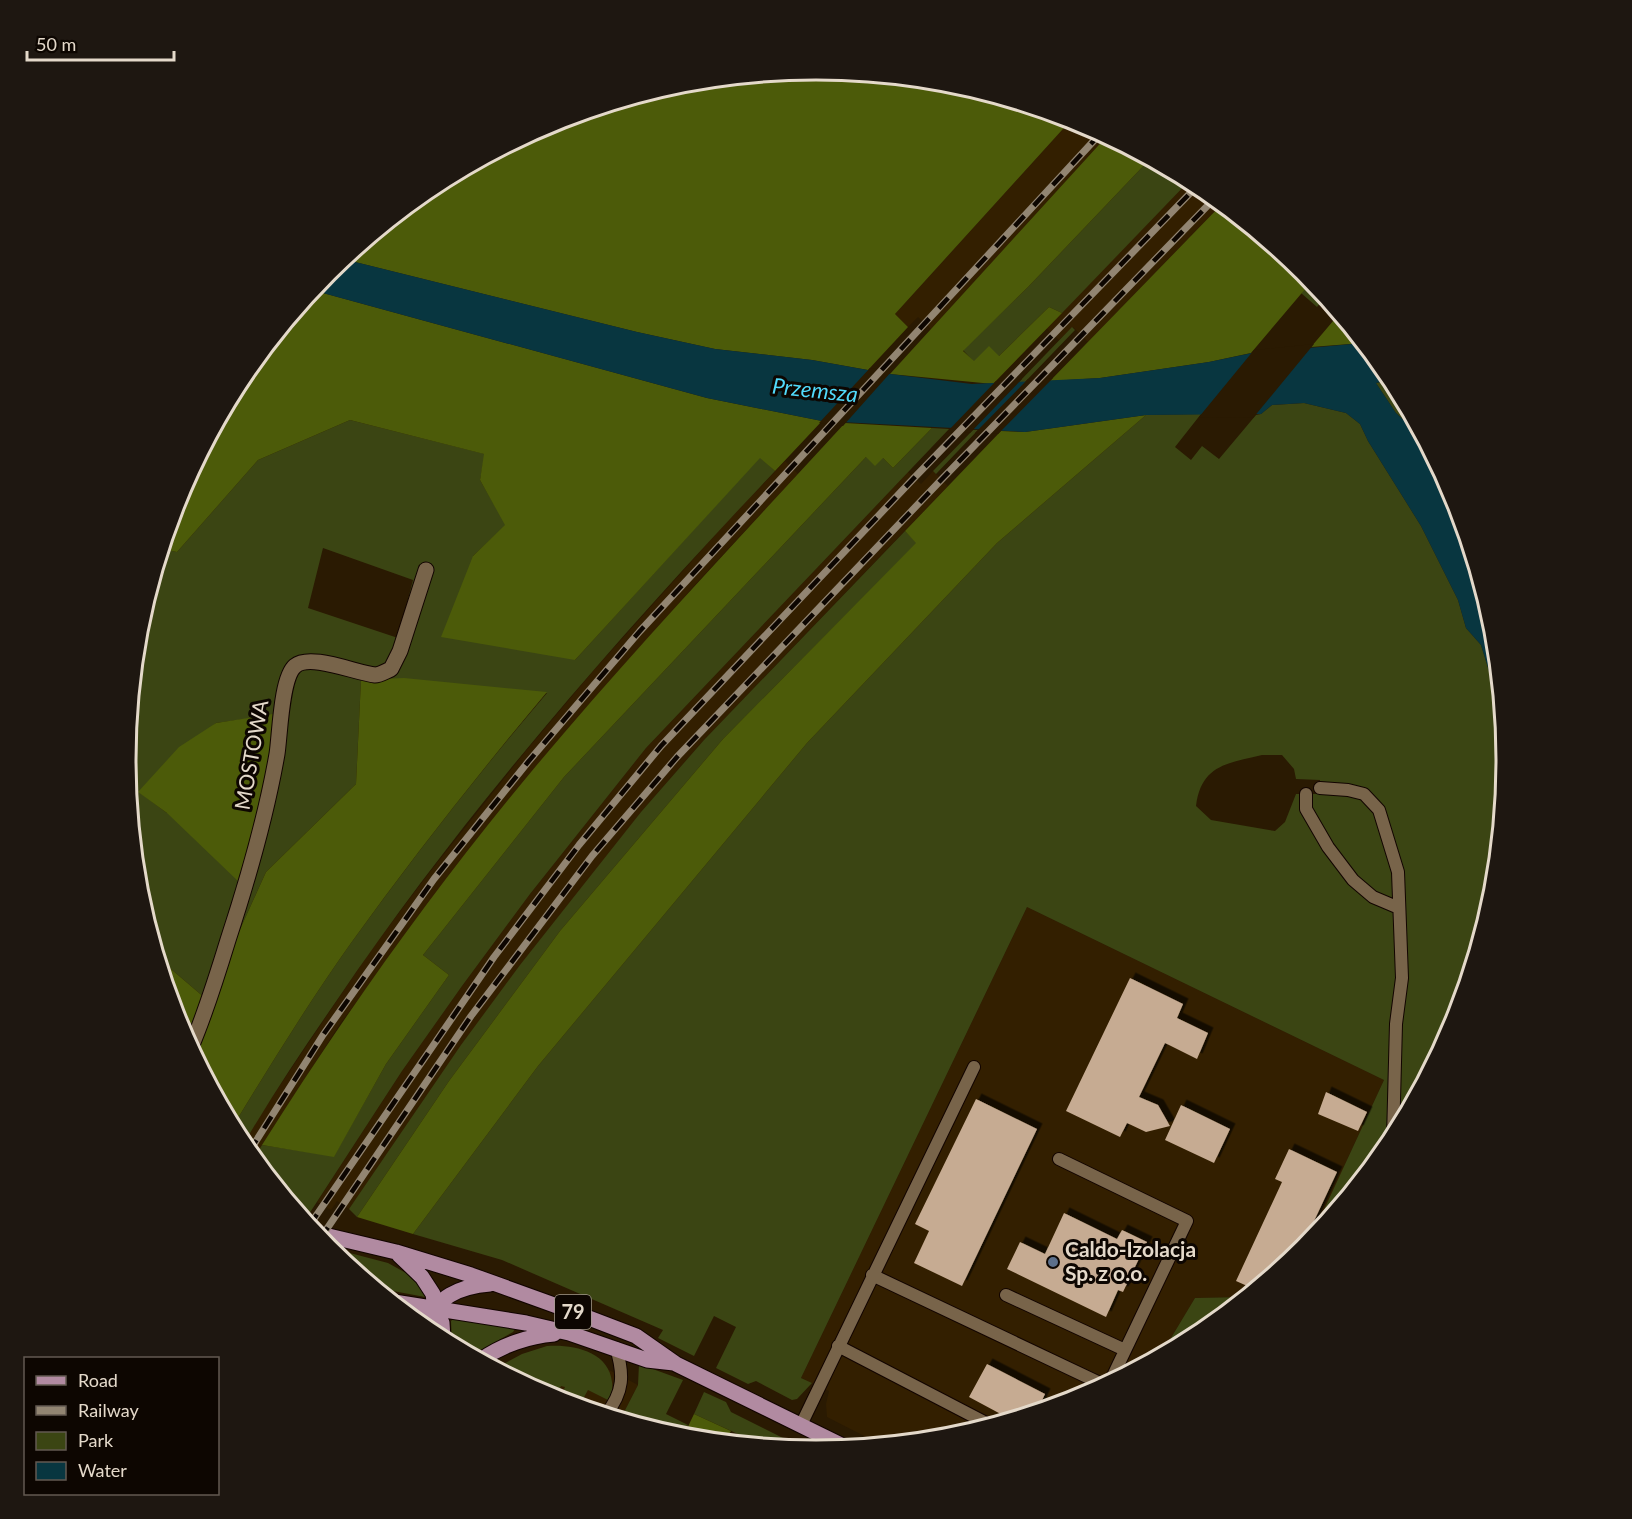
<svg xmlns="http://www.w3.org/2000/svg" width="1632" height="1519" font-family="Lato,sans-serif">
  <defs>
    <filter id="shadow"><feDropShadow dx="5.5" dy="-5.5" stdDeviation="0" flood-color="#0009"/></filter>
  </defs>
  <rect width="100%" height="100%" fill="#2a1a02"/>
  <path fill="#331f00" d="M1072 119 1107 136 931 329 918 317 908 327 895 314Z
    M1190 180 1200 186 1222 204 1088 342 1073 327 1059 340 1046 328Z
    M785 461 798 474 694 586 588 706 485 831 340 1024 254 1158 243 1145 260 1115 371 950 429 873 525 752 594 670 724 525Z
    M933 471 948 486 704 740 641 812 349 1209 337 1201 331 1210 317 1202 402 1071 462 986 530 894 646 748 908 472 921 484Z
    M1027 907 1384 1080 1309 1242 1244 1297 1195 1298 1162 1353 1080 1398 950 1437 880 1444 827 1417 826 1404 829 1391 801 1378Z
    M542 1353 588 1359 638 1385 621 1418 551 1397Z"/>
  <path fill="#3b4513" fill-rule="evenodd" d="M1150 159 1190 180 1062 313 1049 307 999 356 974 362 963 350 1028 287Z
    M1312 281 1325 297 1317 307 1301 293Z
    M1072 327 1075 330 1025 382H1019Z
    M1392 380 1439 467 1411 427 1396 413 1376 383Z
    M1304 403 1346 413 1360 424 1368 441 1421 526 1458 600 1466 628 1481 645 1502 713 1506 760 1493 895 1454 1024 1390 1143 1309 1242 1384 1080 1027 907 801 1378 812 1383 797 1399 792 1400 756 1381 748 1384 716 1368 736 1327 714 1316 694 1356 658 1338 663 1330 502 1260 413 1234 538 1066 807 743 997 543 1146 415 1201 414 1175 447 1191 460 1202 446 1219 459 1256 415 1261 414 1272 405ZM1262 755H1282L1294 769 1296 779 1320 780V794H1296L1285 822 1275 831 1211 820 1196 806C1201 765 1228 763 1262 755Z
    M350 420 485 454 480 480 506 525 473 556 575 660 760 457 775 471C618 637 465 811 337 1000 304 1048 272 1095 243 1145L233 1126C271 1064 309 1002 351 943 413 857 478 774 547 693L361 680 356 784 266 872 237 936 212 1004 158 958 139 894 126 759 139 624 162 549 177 552 258 460ZM323 548 413 580 398 638 308 608ZM273 715 167 813 139 792 216 723Z
    M932 428 949 429 646 748 530 894 462 986 402 1071 309 1214 298 1212 254 1158 262 1145 334 1156 386 1064 449 975 423 955 564 777 866 457 883 458 893 468Z
    M973 430H978L936 474 933 471Z
    M905 531 917 543 723 739 560 931 449 1081 357 1217 349 1209 461 1045 520 965 641 812 704 740Z
    M327 1247 388 1263 406 1273 425 1291V1297L377 1288Z
    M1244 1297 1199 1334 1162 1353 1195 1298Z
    M454 1318 513 1328 515 1329 513 1332 472 1355 452 1344 451 1321Z
    M547 1346C572 1344 609 1351 612 1382 613 1389 612 1395 608 1400L588 1390 579 1406 559 1400 565 1387 561 1386 555 1398 496 1368 522 1354Z
    M639 1364 683 1380 666 1414 688 1425 683 1437 621 1418 638 1385Z
    M704 1392 726 1402 731 1412 805 1449 762 1445 694 1414Z"/>
  <path fill="#4c5b09" d="M816 69 951 82 1072 119 895 314 908 327 868 370 812 360 715 349 637 332 343 259 433 185 552 121 682 82Z
    M1107 136 1150 159 1028 287 963 351 974 361 989 346 999 356 1049 307 1062 313 993 384 890 374Z
    M1222 204 1304 271 1312 281 1251 353 1209 362 1100 378 1050 381Z
    M312 290 707 398 822 421 775 471 760 458 575 660 441 637 473 556 505 525 480 480 484 454 350 420 258 460 177 552 162 549 178 495 242 376Z
    M1339 314 1363 343 1311 347Z
    M1146 415 997 543 807 743 538 1066 413 1234 357 1217 449 1081 560 931 723 739 916 543 905 531 1001 431 1025 432Z
    M845 423 932 428 893 468 883 458 875 466 866 457 564 777 423 955 449 975 386 1064 334 1157 262 1145C345 1013 436 886 536 766 635 648 741 536 845 423Z
    M404 678 547 692C479 773 413 857 351 943 309 1002 271 1064 233 1126L178 1023 158 958 212 1004 237 936 266 872 356 784 361 680Z
    M273 714 268 781 240 883 167 813 138 792 179 747 216 723Z
    M694 1414 731 1431 725 1441 683 1437Z"/>
  <path fill="#083640" d="M343 259 637 332 715 349 812 360 890 374 972 384 1100 378 1209 362 1252 353 1363 343 1392 380 1376 383 1396 413 1411 427 1439 467 1447 489 1457 504 1493 625 1502 713 1481 645 1466 628 1458 600 1421 526 1368 441 1360 424 1346 413 1304 403 1272 405 1261 414 1146 415 1025 432 822 421 707 398 312 290 328 271Z"/>
  <path fill="#2a1a02" d="M1314 344 1253 418 1199 417 1254 350Z
    M870 368 892 371 843 426 819 423Z
    M1053 378 998 434 975 433 1028 379Z
    M1022 379 970 433 947 432 996 381Z"/>
  <path fill="#c6ab92" filter="url(#shadow)" d="M1130 978 1183 1004 1177 1018 1208 1033 1197 1059 1165 1043 1139 1097 1158 1105 1170 1126 1146 1132 1127 1123 1120 1137 1066 1111Z
    M1326 1092 1367 1112 1358 1131 1318 1114Z
    M976 1099 1037 1129 962 1286 914 1263 929 1231 915 1224Z
    M1181 1105 1230 1129 1214 1163 1165 1140Z
    M1289 1149 1337 1172 1300 1251 1254 1289 1236 1281 1282 1182 1275 1179Z
    M1064 1213 1117 1239 1122 1230 1147 1242 1123 1292 1118 1290 1106 1317 1007 1269 1020 1242 1045 1254Z
    M987 1364 1045 1394 1037 1411 1010 1419 969 1397Z"/>
  <g fill="none" stroke-linecap="round" stroke-linejoin="round">
    <g stroke="#120400" stroke-width="14">
      <path id="service" d="M1320 788 1348 790 1364 794 1379 810 1398 872 1402 978 1396 1024 1393 1138
        M1306 794V809L1328 847 1353 880 1373 897 1399 908
        M1059 1159 1187 1221 1110 1382
        M872 1275 1104 1385
        M1006 1295 1125 1350
        M838 1346 990 1425
        M606 1414C624 1392 624 1374 616 1348
        M801 1425 974 1067"/>
    </g>
    <g stroke="#120400" stroke-width="17">
      <path id="minor" d="M191 1047C206 1012 217 976 228 940 248 879 266 817 277 754 280 735 281 678 295 666 310 653 356 673 375 675 380 675 386 671 391 669L400 651 426 570"/>
    </g>
    <g stroke="#120400" stroke-width="17">
      <path id="primary" d="M316 1233 396 1252 471 1275 568 1310 636 1336 676 1364 845 1447
        M399 1255 422 1277 433 1294 435 1308 442 1323 443 1339
        M394 1302 526 1323 569 1333 647 1360 674 1363
        M420 1324C442 1297 455 1287 490 1284
        M481 1360C502 1345 529 1336 554 1334"/>
    </g>
    <use href="#service" stroke="#78644a" stroke-width="12"/>
    <use href="#minor" stroke="#78644a" stroke-width="15"/>
    <use href="#primary" stroke="#b18aa1" stroke-width="15"/>
    <g stroke="#928572" stroke-width="7">
      <path id="rail" d="M249 1152 323 1035 434 879 528 762 640 631 1101 133
        M309 1226 494 957 579 845 661 746 914 478 1198 185
        M320 1239 471 1016 592 856 677 757 942 479 1215 198"/>
    </g>
    <use href="#rail" stroke="#0d0601" stroke-width="4.5" stroke-dasharray="14" stroke-linecap="butt"/>
  </g>
  <circle fill="#5c6f8a" stroke="#0d0601" stroke-width="2" cx="1053" cy="1262" r="6"/>
  <g text-anchor="middle" stroke-width="6" stroke-linejoin="round" paint-order="stroke">
    <rect fill="#0d0601" stroke="#a49a8e" stroke-width="1.5" x="555" y="1295" width="36" height="34" rx="4.5"/>
    <g font-size="20" font-weight="bold" fill="#e4d9ca">
      <text x="573" y="1319">79</text>
    </g>
    <g font-size="21" fill="#e4d9ca" stroke="#0d0601">
      <text transform="translate(252 755) rotate(-80)" y="7">MOSTOWA</text>
    </g>
    <g font-size="21" font-weight="bold" fill="#e4d9ca" stroke="#0d0601" text-anchor="start">
      <text x="1065" y="1257">Caldo-Izolacja<tspan x="1065" dy="24">Sp. z o.o.</tspan></text>
    </g>
    <g font-size="22" font-style="italic" fill="#51dafb" stroke="#0d0601">
      <text transform="translate(815 390) rotate(6)" y="8">Przemsza</text>
    </g>
  </g>
  <path d="M0 0H1632V1519H0ZM136 760a680 680 0 1 1 1360 0a680 680 0 1 1-1360 0Z" fill="#1e1711" fill-rule="evenodd"/>
  <path fill="none" stroke="#e4d9ca" stroke-width="3" d="M136 760a680 680 0 1 1 1360 0a680 680 0 1 1-1360 0Z"/>
  <rect x="24" y="1357" width="195" height="138" fill="#0d0601" stroke="#635a51" stroke-width="1.5"/>
  <rect x="36" y="1376" width="30" height="9" fill="#b18aa1" stroke="#635a51" stroke-width="1.5"/>
  <text x="78" y="1387" font-size="18" fill="#e4d9ca">Road</text>
  <rect x="36" y="1406" width="30" height="9" fill="#928572" stroke="#635a51" stroke-width="1.5"/>
  <text x="78" y="1417" font-size="18" fill="#e4d9ca">Railway</text>
  <rect x="36" y="1432" width="30" height="18" fill="#3b4513" stroke="#635a51" stroke-width="1.5"/>
  <text x="78" y="1447" font-size="18" fill="#e4d9ca">Park</text>
  <rect x="36" y="1462" width="30" height="18" fill="#083640" stroke="#635a51" stroke-width="1.5"/>
  <text x="78" y="1477" font-size="18" fill="#e4d9ca">Water</text>
  <path d="M27 51v9h147v-9" fill="none" stroke="#e4d9ca" stroke-width="3"/>
  <text x="36" y="51" font-size="18" fill="#e4d9ca" stroke="#0d0601" stroke-width="4.5" paint-order="stroke">50 m</text>
</svg>
